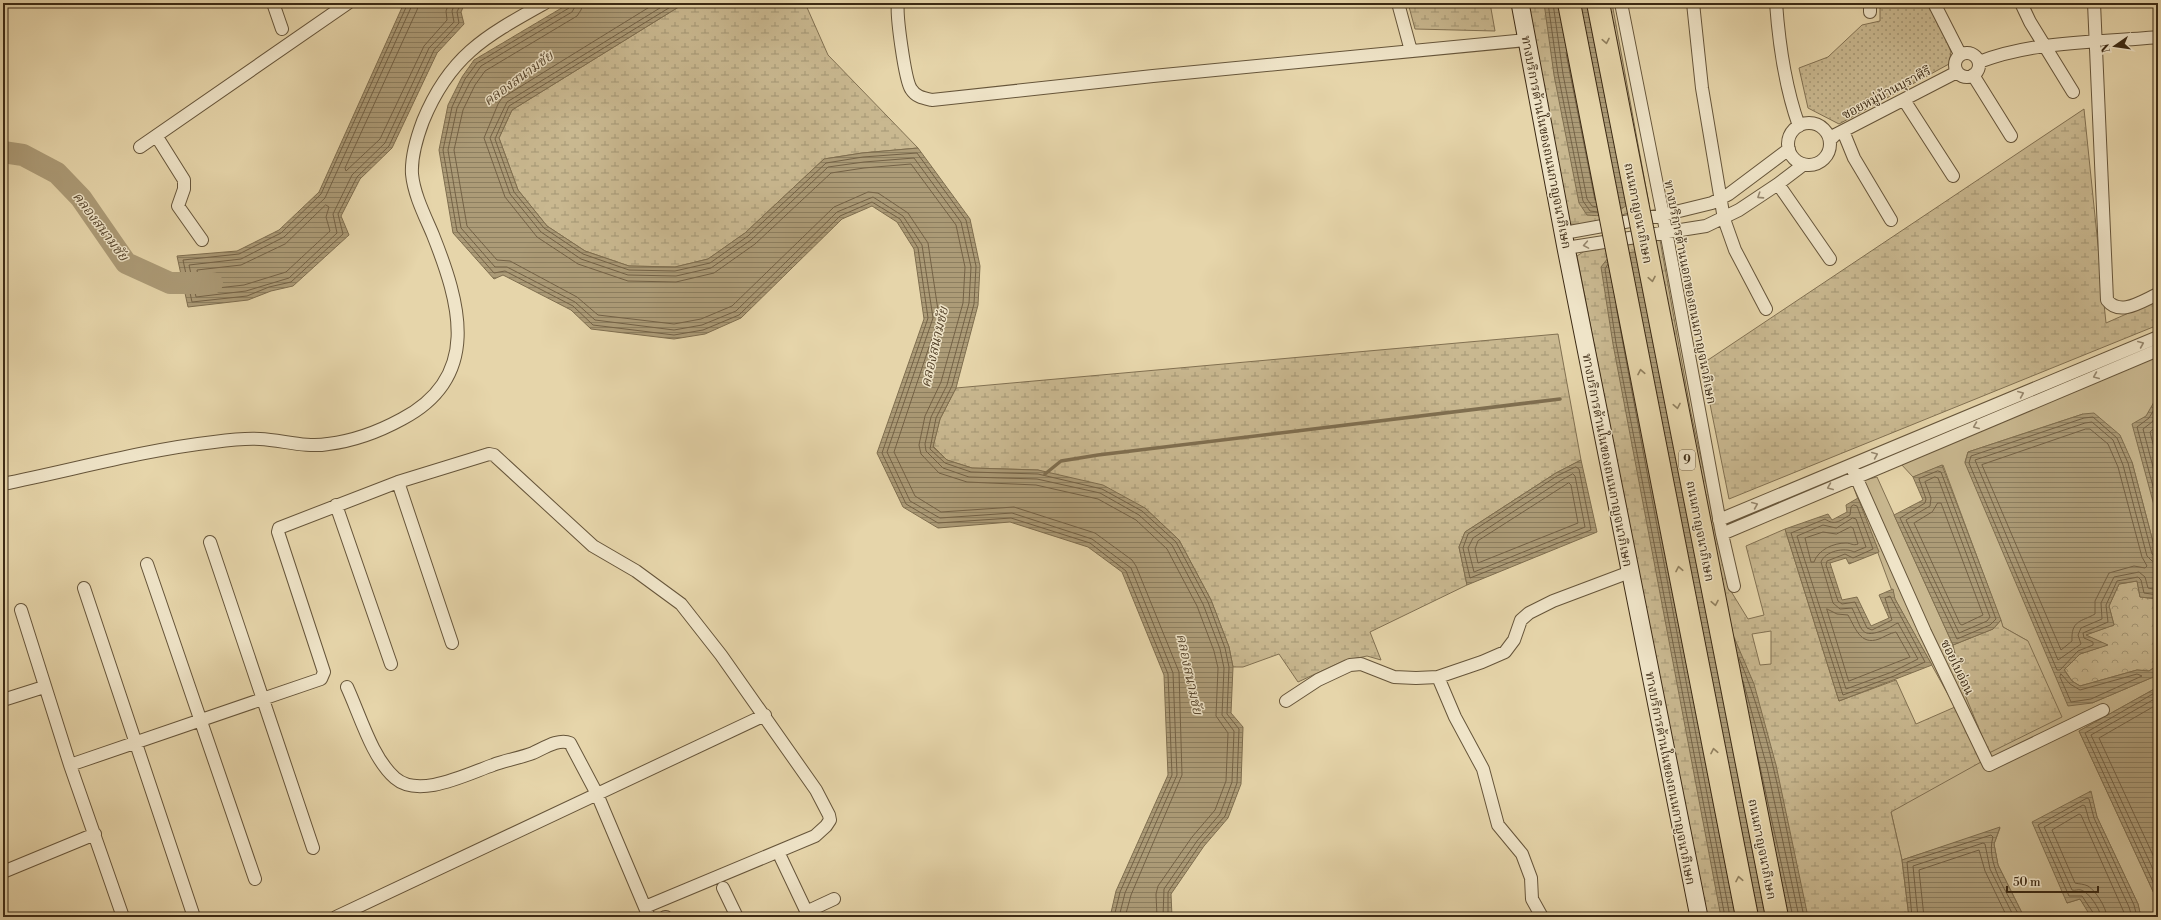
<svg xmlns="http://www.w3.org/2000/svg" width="2161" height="920" font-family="'Libre Bodoni','Noto Serif Thai',serif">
  <defs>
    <pattern id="forest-crowns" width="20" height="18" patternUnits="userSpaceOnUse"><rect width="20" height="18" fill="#c9b890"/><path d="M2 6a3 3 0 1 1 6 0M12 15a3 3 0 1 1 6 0" fill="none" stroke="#a49674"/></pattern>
    <pattern id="wetland-marsh" width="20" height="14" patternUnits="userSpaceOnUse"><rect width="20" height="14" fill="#c9b890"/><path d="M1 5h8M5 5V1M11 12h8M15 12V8" fill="none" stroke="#a49674"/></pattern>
    <pattern id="park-dots" width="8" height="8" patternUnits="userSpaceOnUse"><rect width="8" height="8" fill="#c9b890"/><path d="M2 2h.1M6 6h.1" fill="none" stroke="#a49674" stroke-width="1.8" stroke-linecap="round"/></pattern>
    <pattern id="water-rules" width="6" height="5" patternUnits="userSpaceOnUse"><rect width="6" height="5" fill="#ac9b77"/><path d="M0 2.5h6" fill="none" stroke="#8d7f60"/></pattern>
  </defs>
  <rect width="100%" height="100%" fill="#e6d5aa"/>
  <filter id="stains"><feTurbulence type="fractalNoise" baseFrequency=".005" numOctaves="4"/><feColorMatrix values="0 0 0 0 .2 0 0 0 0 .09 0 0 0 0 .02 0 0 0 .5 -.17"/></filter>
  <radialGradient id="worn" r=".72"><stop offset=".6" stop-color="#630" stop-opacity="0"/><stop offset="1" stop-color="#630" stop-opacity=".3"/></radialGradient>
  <path fill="#c9b890" stroke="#827152" d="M2158 354V561L2132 462 2083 414 1968 452 1965 462 2092 703 2158 675V687L2079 731 2158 902V917H2141L2138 904 2097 817 2090 791 2067 903 2080 899 2092 916 2024 917 1998 865 1994 844 2000 828 1902 860 1891 812 1955 707 1895 599 1852 483 1877 477 1953 645 1963 690 2028 641 2003 627 1943 465 1913 477 1901 464Z"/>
  <path fill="url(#forest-crowns)" stroke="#827152" d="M2137 581 2140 597 2158 599V665L2149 671 2137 670 2080 686 2072 681 2064 669 2080 654 2107 645 2085 635 2114 625 2109 606 2119 584Z"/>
  <path fill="url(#wetland-marsh)" stroke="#827152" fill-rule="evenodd" d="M685 3H805L828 55 918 148 862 153 824 159 745 233 708 259 675 267 629 266 585 251 547 226 518 190 499 138 512 110Z
    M1408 3H1490L1495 31 1415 29Z
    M1528 3H1612L1649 204C1625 215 1596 226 1570 224Z
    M2084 109 2106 323 2158 300V325L1729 499 1702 364Z
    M1660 240 1691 413 1729 588 1748 619 1764 615 1746 546 1785 529 1839 701 1896 680 1916 724 1955 707 1981 762 1891 812 1902 860 1909 917H1705L1577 256 1586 250ZM1771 631V664L1760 665 1752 634Z
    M1558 334 1581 460 1556 473 1465 532 1459 547 1467 585 1370 632 1381 660 1367 656 1343 661 1298 682 1279 654 1243 667H1233L1229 647 1211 600 1179 540 1145 508 1038 470 972 468 947 460 933 446 940 419 956 388Z
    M2001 620 2003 627 2028 641 2062 717 1989 753 1963 690 1953 645 1993 629Z"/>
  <path fill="url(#park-dots)" stroke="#827152" d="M1880 3H1931L1951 52 1949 64 1839 124 1808 108 1799 68 1828 57 1862 25 1880 21Z"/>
  <path fill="url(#water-rules)" stroke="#7f6e4f" d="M404 3H465L461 12 464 24 437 53 392 148 360 179 341 216 349 235 293 286 271 291 248 300 188 307 177 256 237 251 279 230 319 192Z
    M570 3H685L512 110 499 138 518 190 547 226 585 251 629 266 675 267 708 259 745 233 824 159 862 153 918 148 970 219 980 266 978 305 956 388 940 419 933 447 947 460 972 468 1038 470 1103 485 1145 508 1179 540 1211 600 1229 647 1233 667 1231 713 1243 727 1241 784 1228 818 1204 846 1171 894 1172 917H1110L1116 891 1168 775 1164 675 1122 572 1088 547 1010 522 938 528 903 507 877 453 924 319 914 249 897 222 872 206 842 219 741 318 705 334 674 339 591 329 571 310 503 275 494 279 453 233 439 150 448 105 462 77 474 60Z
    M1544 3H1607L1642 190C1625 209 1614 218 1587 215L1579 203 1554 75Z
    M1633 252H1658L1724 614 1754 684 1776 765 1808 917H1721L1613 344 1601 267 1608 258Z
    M2158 395V520L2132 424 2146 416Z
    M2094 413 2120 435 2132 462 2158 561V599L2140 597 2137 581 2119 584 2109 606 2114 625 2086 635 2108 645 2080 654 2064 670 2072 681 2080 686 2137 670 2149 671 2158 665V675L2092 703 2068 706 1965 463 1968 452 2083 414Z
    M1581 460 1597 532 1467 585 1459 547 1465 532 1556 473Z
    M1942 465 2001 620 1993 629 1953 645 1894 515 1923 500 1913 477Z
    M1858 498 1879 552 1849 564 1846 558 1830 563 1842 600 1857 597 1871 626 1889 618 1879 595 1893 589 1895 599 1932 665 1839 701 1785 529 1828 514 1832 520 1847 512 1846 505Z
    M2158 687V902L2079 731Z
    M2091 791 2097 817 2138 904 2141 917H2091L2080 899 2067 903 2032 822Z
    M2000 827 1994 844 1998 865 2024 917H1909L1902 860Z"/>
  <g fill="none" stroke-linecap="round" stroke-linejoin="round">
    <path stroke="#746246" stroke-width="1" d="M408 3 321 194 281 233 239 254 183 260 192 302 247 296 269 287 291 282 343 234 338 214 357 177 389 146 434 50 459 23 457 12 461 3
      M413 3 325 198 284 237 241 259 189 265 196 297 246 291 289 278 337 233 333 214 352 175 385 143 429 48 454 22 452 11 455 3
      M419 3 417 10 345 168 346 171 380 139 424 46 447 20 446 11 449 3
      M572 3 569 8 477 63 465 79 452 107 443 150 457 231 494 273 505 271 573 306 593 325 674 335 703 330 739 315 840 216 872 202 900 219 918 248 928 318 882 453 906 504 938 523 1011 518 1090 543 1126 571 1168 674 1172 775 1120 892 1114 917
      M577 3 572 12 481 66 470 82 457 108 448 150 461 228 495 267H507L575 302 595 320 674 330 702 325 736 311 837 212 873 197 903 216 922 245 933 318 887 452 910 501 940 518 1012 513 1092 539 1131 568 1173 673 1177 775 1125 893 1119 917
      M583 3 581 10 577 16 485 71 475 85 463 110 454 150 467 226 497 260 510 261 577 297 598 315 674 324 701 319 732 306 834 207 868 192 878 193 908 213 928 243 939 317 894 452 915 496 941 512 1014 507 1095 533 1132 560 1136 566 1179 672 1182 775 1131 895 1125 917
      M656 3 502 98 498 104 484 138 505 197 537 237 578 264 628 281 676 282 714 273 755 244 831 173 864 168 911 164 956 225 965 267 963 303 941 382 925 416 919 445 921 454 939 473 967 482 1036 485 1098 499 1136 520 1167 549 1197 606 1214 651 1218 668 1216 716 1228 733 1226 781 1215 810 1192 837 1158 886 1156 894 1157 917
      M668 3 507 102 490 138 510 194 541 232 581 259 628 275 676 276 711 268 751 240 828 167 864 162 914 158 961 222 971 267 969 303 947 385 931 417 925 444 926 451 943 468 969 477 1037 479 1100 493 1139 515 1172 545 1203 604 1220 649 1224 668 1222 715 1234 731 1232 782 1220 814 1197 841 1164 889 1163 917
      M677 3 509 106 495 139 514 192 544 228 583 254 629 270 675 271 710 263 748 236 826 163 863 157 917 153 966 220 976 266 974 304 952 386 936 418 930 449 945 463 971 472 1038 474 1102 489 1142 511 1176 542 1208 602 1225 648 1229 667 1227 714 1239 729 1237 783 1225 816 1201 843 1168 892V917
      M1548 3 1558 74 1583 201 1590 211 1598 212
      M1553 3 1563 74 1587 199 1592 206 1597 207
      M1566 53 1595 200
      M326 205 329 207 326 217 330 231 286 272 244 285 200 290 197 270 241 265 285 244Z
      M1608 264 1605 269 1616 343 1725 917
      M1616 306 1730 917
      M2158 403 2149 418 2137 427 2158 505
      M2158 413 2152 422 2143 429 2158 486
      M2158 425 2150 432 2158 463
      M2086 429H2090L2108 444 2118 467 2142 557 2147 566 2145 568 2134 566 2109 573 2095 601V614C2081 622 2071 620 2072 641L2061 650 1982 465Z
      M1576 467 1579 469 1591 530 1470 578 1463 548 1468 534 1557 476Z
      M1938 471 1941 472 1996 619 1990 625 1957 639 1900 518 1925 503 1926 499 1919 479Z
      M1573 474 1575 476 1585 527 1474 572 1468 548 1473 538 1560 481Z
      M1935 477 1938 478 1990 617 1987 621 1959 633 1906 520 1930 506 1931 498 1925 482Z
      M1569 483 1571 485 1578 523 1478 563 1475 549 1478 541Z
      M1938 503H1941L1983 615 1962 625 1960 624 1914 523 1932 512Z
      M1854 505 1857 506 1873 549 1853 558 1845 554 1827 561 1826 565 1838 601 1842 604 1855 602 1867 628 1872 630 1892 620 1885 598 1890 596 1925 662 1894 676 1843 695 1791 533 1825 519C1835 526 1839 521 1850 515L1851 507Z
      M1853 518 1856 519 1866 547 1854 552C1845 547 1825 551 1821 562L1833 603 1840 609 1852 608C1863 630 1859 640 1887 629 1891 627 1895 624 1898 623L1918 659 1892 672 1846 689 1797 536 1823 525 1836 528Z
      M1851 527 1853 528 1858 544C1853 546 1851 543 1846 543 1833 543 1818 550 1814 562H1811L1805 538 1823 532 1836 534Z
      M2158 558 2152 554 2128 463 2117 438 2093 417 2084 418 1971 456 1969 463 2057 670H2060L2078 651 2093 645V642L2084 638 2083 633 2108 622 2106 605 2117 581 2138 577 2141 580 2144 593 2158 595
      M2158 563 2152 561 2147 556 2123 465 2113 440 2092 422 2085 423 1975 460 2058 660 2081 644 2078 635 2081 628 2102 619 2101 603 2114 577 2139 572 2145 577 2148 588 2158 590
      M1827 609 1837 614 1848 615C1855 627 1860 646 1879 639 1884 637 1890 633 1896 632L1910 657 1849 681Z
      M1739 658C1773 738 1786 832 1804 917
      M2061 674 2070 684 2080 690 2137 674 2142 676 2091 699 2071 702 2060 677Z
      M1743 681 1767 767 1799 917
      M2158 691 2085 733 2158 893
      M2158 697 2091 735 2158 880
      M2158 704 2099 738 2158 866
      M1757 753 1793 917
      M1912 917 1907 862 1991 835 1993 837C1985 863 2008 894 2020 917
      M1918 917 1913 866 1983 843 1985 844 1990 869 2014 917
      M1924 917 1919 870 1979 850 1985 871 2007 917
      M2096 917 2082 896H2069L2038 825 2087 798 2089 799 2094 818 2134 905 2137 917
      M2101 917C2100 909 2089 892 2081 890 2078 889 2075 891 2072 890L2044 827 2083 805 2085 806 2089 820 2129 907 2132 917
      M2107 917C2106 907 2096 891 2088 886 2084 884 2079 884 2075 883L2052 830 2079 814 2081 815 2126 917"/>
    <path stroke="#7f6e4f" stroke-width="3.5" d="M1045 474 1061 461 1098 455 1560 399"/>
    <path stroke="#ac9b77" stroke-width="22" d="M3 152 23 155 57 173 81 198 126 263 170 283H212"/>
    <g stroke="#66553a" stroke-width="14">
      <path id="minor" d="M273 3 282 29
        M898 3C896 15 905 80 911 89 916 97 923 98 932 100L1153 76 1527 40
        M1398 3 1411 51
        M1621 3 1663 215 1722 534 1734 586
        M1693 3 1702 88 1724 219 1735 250 1766 309
        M1776 3C1779 44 1785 87 1799 126
        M1870 3V12
        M1934 3 1960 54
        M2021 3 2030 22 2073 92
        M2094 3 2107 300C2120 317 2142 301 2158 294
        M1955 65a12 12 0 1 1 24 0a12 12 0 1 1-24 0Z
        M1979 62C2036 40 2098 43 2158 37
        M1973 75 2011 136
        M1904 100 1953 176
        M1788 144a21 21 0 1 1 42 0a21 21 0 1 1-42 0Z
        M1843 131 1854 158 1891 220
        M157 137 184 180V189L178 206 202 240
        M1830 140 1835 135 1957 72
        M140 147 348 3
        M1778 184 1830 259
        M1564 233 1663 215 1712 203 1729 194 1789 149
        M1566 248 1706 226 1739 210 1778 184 1803 165
        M1853 470 1925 632 1989 765 2103 710
        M398 482 452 643
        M3 484C73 470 143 450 214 442 229 440 245 438 260 439 282 440 306 448 328 444 353 441 380 431 402 419 482 377 460 303 433 235 425 216 414 195 412 174 411 157 417 137 423 121 450 55 486 36 545 3
        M336 505 391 664
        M1719 520 2158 337
        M1722 534 2158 350
        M210 542 313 848
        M147 564 255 879
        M84 588 194 917
        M21 610 70 765
        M1438 677 1455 717 1483 769 1498 825 1522 854 1531 878 1532 899 1542 917
        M347 687C360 715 372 758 395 778 419 799 467 774 493 765 506 760 520 758 533 753 544 748 559 738 570 743L597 794 649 917
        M3 700 44 687
        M1286 701 1318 680 1350 665 1361 664 1394 677 1416 678 1438 677 1482 662 1505 652 1514 640 1521 620 1529 613 1553 601 1630 572
        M781 858 809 917
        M3 872 95 834
        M723 888 737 917
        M806 912 834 899
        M123 917 70 765 321 679 324 672 278 532 279 528 398 482 489 454 494 455 593 546 636 571 681 604 721 655 816 790 829 815 830 820 826 826 815 836 645 907
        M336 917 765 715
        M665 917H666"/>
    </g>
    <g stroke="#3c2a14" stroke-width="19">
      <path id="secondary" d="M1520 3 1566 248 1699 917"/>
    </g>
    <use href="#minor" stroke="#efe4c8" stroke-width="12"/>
    <use href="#secondary" stroke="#efe4c8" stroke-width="17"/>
    <g stroke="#3c2a14" stroke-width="24" stroke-linecap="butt">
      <path id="motorway-bridge" d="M1569 3 1747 917
        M1598 3 1777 917"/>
    </g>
    <use href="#motorway-bridge" stroke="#e6d5aa" stroke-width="22"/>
  </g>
  <defs><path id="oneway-chevron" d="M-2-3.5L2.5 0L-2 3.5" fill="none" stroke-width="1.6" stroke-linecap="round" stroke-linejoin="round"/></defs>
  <g stroke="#91805f">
    <use href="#oneway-chevron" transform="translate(1606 41) rotate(79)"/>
    <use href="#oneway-chevron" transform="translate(1652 279) rotate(79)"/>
    <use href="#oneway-chevron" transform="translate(1641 372) rotate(-101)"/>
    <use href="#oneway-chevron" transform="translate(1677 406) rotate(79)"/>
    <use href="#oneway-chevron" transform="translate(1679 569) rotate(-101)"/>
    <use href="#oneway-chevron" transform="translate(1715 603) rotate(79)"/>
    <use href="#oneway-chevron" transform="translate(1714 751) rotate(-101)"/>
    <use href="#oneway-chevron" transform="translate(1739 879) rotate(-101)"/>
  </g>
  <g stroke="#96876e">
    <use href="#oneway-chevron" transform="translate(1760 196) rotate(147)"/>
    <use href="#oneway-chevron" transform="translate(1586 245) rotate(170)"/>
    <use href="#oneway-chevron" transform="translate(2141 344) rotate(-23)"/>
    <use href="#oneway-chevron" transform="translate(2096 376) rotate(157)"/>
    <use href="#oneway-chevron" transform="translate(2021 394) rotate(-23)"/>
    <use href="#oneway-chevron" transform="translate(1976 426) rotate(158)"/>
    <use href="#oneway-chevron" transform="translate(1875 455) rotate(-23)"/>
    <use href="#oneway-chevron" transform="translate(1830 487) rotate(157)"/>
    <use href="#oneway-chevron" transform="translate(1755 505) rotate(-23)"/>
  </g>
  <g text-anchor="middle" stroke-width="3" stroke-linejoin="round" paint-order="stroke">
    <rect fill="#efe4c8" stroke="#72624a" stroke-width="1" x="1679" y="450" width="16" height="20" rx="3"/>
    <g font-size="12" font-weight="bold" fill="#3c2a14">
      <text x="1687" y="464">9</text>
    </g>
    <g font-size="13" fill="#3c2a14" stroke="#efe4c8">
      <text transform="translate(1886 92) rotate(-28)" y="5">ซอยหมู่บ้านบุราศิริ</text>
      <text transform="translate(1547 142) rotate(79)" y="5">ทางบริการด้านในของถนนกาญจนาภิเษก</text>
      <text transform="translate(1639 213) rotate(79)" y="5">ถนนกาญจนาภิเษก</text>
      <text transform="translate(1691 292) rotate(79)" y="5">ทางบริการด้านนอกของถนนกาญจนาภิเษก</text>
      <text transform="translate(1608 460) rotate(79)" y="5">ทางบริการด้านในของถนนกาญจนาภิเษก</text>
      <text transform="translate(1701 531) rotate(79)" y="5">ถนนกาญจนาภิเษก</text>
      <text transform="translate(1958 667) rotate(64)" y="5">ซอยใบอ่อน</text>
      <text transform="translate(1671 778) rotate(79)" y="5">ทางบริการด้านในของถนนกาญจนาภิเษก</text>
      <text transform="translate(1763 849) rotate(79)" y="5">ถนนกาญจนาภิเษก</text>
    </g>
    <g font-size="14" font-style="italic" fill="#58462d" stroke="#efe4c8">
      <text transform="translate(518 78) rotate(-36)" y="5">คลองสนามชัย</text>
      <text transform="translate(101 226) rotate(53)" y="5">คลองสนามชัย</text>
      <text transform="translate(934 347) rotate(-77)" y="5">คลองสนามชัย</text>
      <text transform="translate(1190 674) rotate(78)" y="5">คลองสนามชัย</text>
    </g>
  </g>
  <rect width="2161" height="920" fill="none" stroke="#e6d5aa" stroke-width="16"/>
  <rect x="4" y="4" width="2153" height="912" fill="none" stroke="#3c2a14" stroke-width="2"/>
  <rect x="8" y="8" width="2145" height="904" fill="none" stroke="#3c2a14"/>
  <g transform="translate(2115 46) rotate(257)" stroke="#efe4c8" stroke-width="3" paint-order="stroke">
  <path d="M0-3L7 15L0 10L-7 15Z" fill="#3c2a14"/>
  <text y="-6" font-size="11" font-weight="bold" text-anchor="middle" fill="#3c2a14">N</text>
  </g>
  <path d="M2007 886v6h91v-6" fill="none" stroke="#3c2a14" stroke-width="2"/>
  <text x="2013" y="886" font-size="12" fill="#3c2a14" stroke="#efe4c8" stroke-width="3" paint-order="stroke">50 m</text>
  <rect width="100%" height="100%" filter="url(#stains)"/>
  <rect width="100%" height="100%" fill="url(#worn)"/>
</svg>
